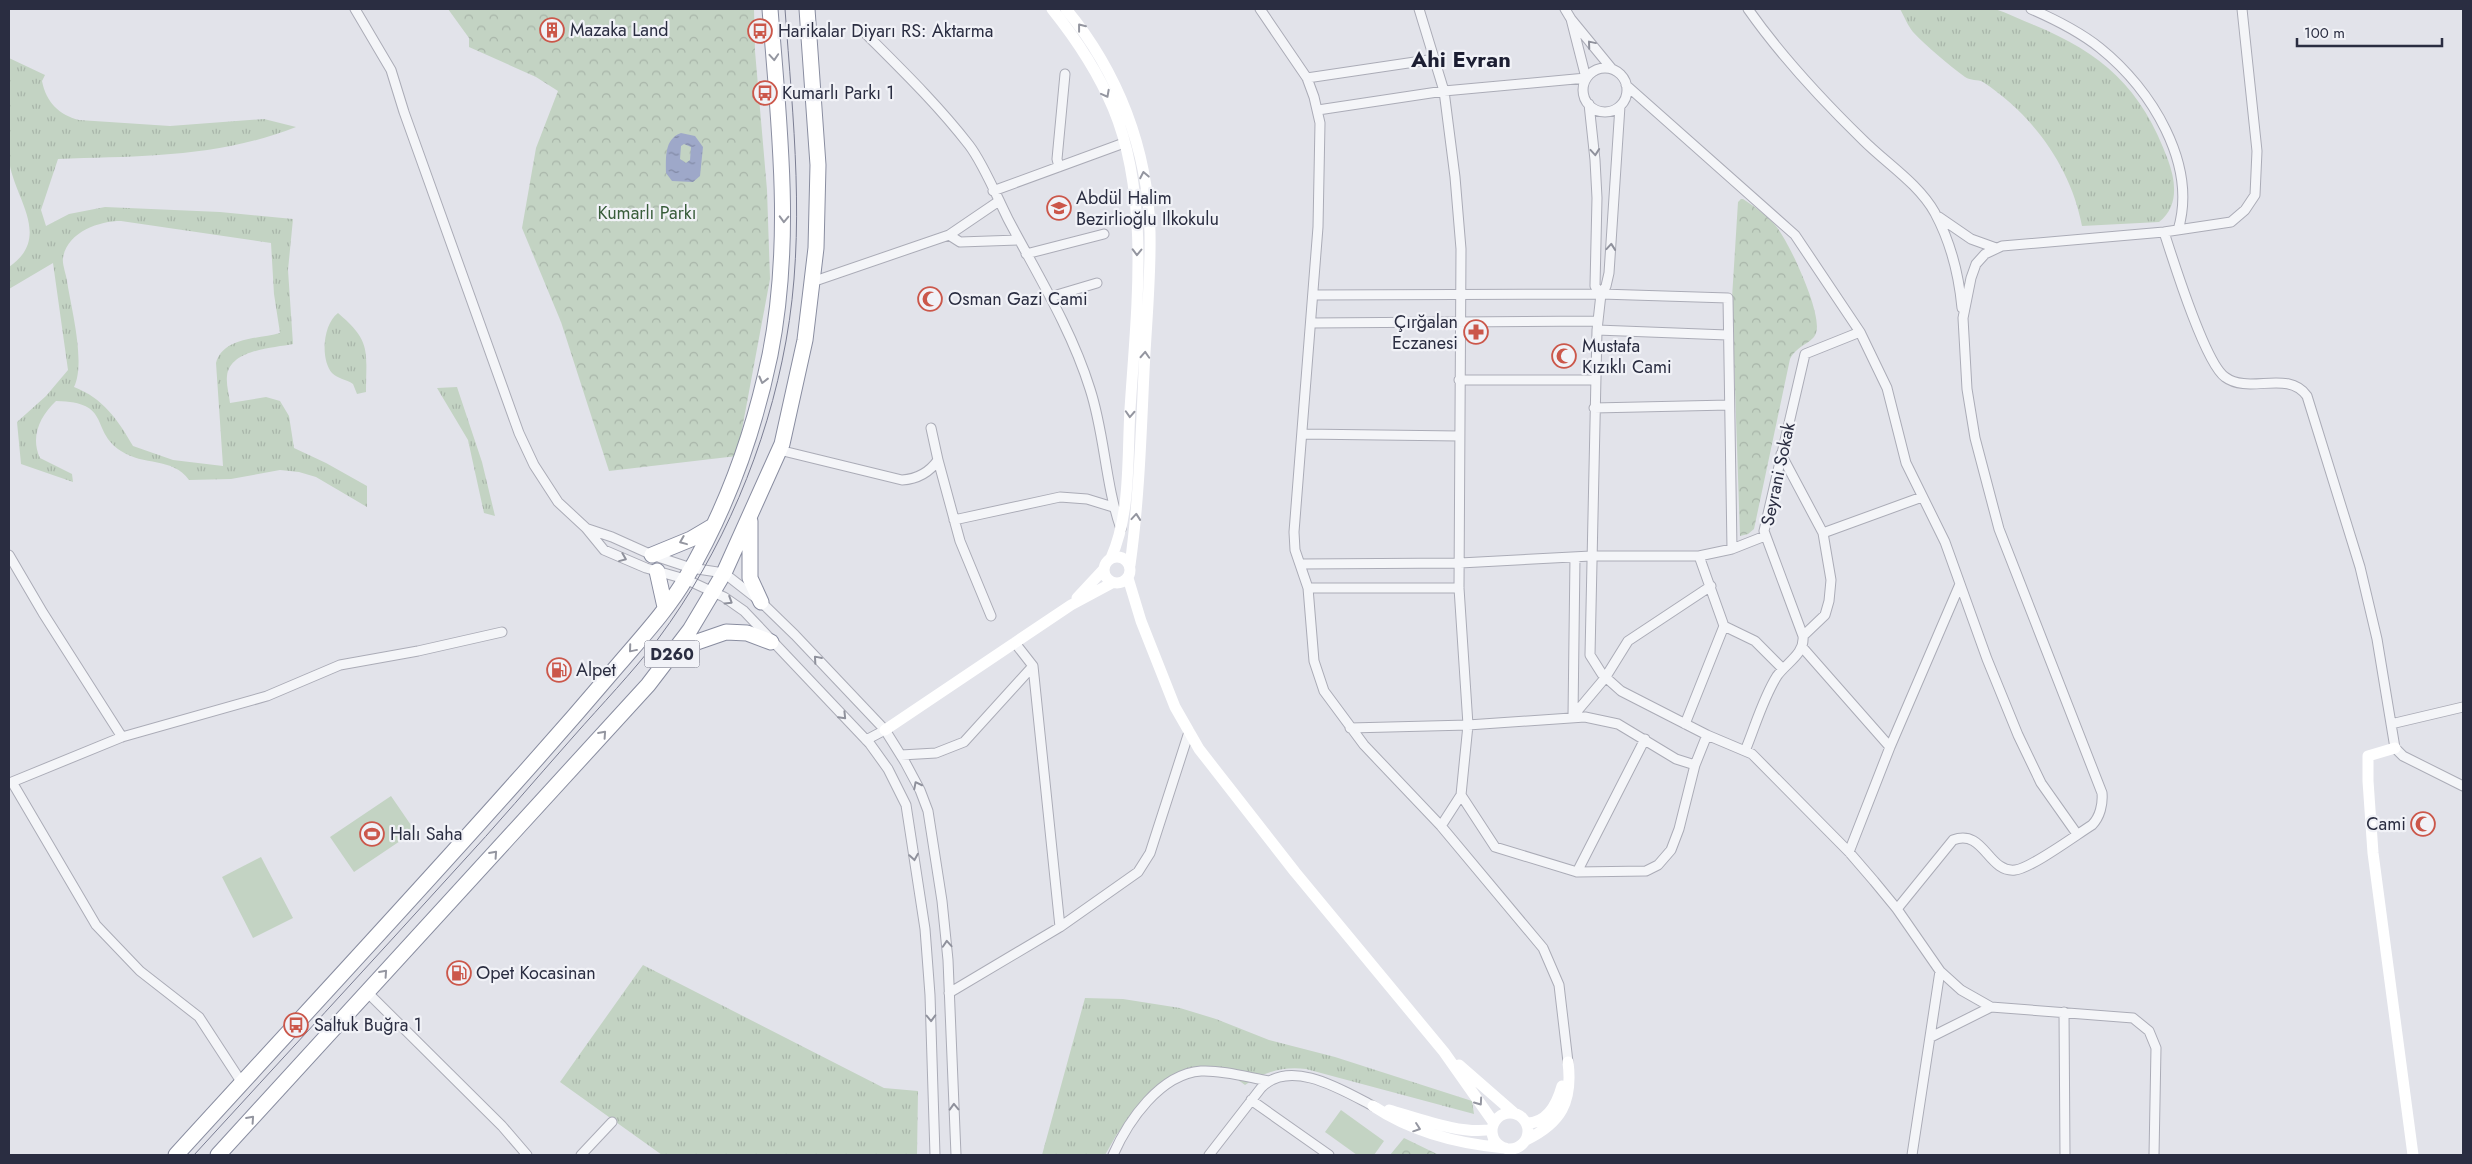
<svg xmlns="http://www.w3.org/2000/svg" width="2472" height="1164" font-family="Jost,sans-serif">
  <defs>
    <pattern id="grass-tufts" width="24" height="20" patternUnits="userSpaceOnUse" patternTransform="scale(1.25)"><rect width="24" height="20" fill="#c3d3c3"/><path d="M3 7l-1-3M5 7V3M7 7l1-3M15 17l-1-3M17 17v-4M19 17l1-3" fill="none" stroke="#a8b5a9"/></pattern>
    <pattern id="park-crowns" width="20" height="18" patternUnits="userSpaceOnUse" patternTransform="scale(1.25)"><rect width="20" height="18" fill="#c3d3c3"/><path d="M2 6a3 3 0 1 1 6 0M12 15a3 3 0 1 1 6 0" fill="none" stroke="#a8b5a9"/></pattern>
    <pattern id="water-ripples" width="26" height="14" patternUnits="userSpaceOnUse" patternTransform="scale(1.25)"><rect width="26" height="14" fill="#9ea8c9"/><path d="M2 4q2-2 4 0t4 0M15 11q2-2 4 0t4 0" fill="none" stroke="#8189a5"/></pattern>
  </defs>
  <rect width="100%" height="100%" fill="#e2e3ea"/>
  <path fill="url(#grass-tufts)" fill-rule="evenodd" d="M1900 9C1923 9 1945 9 1968 9 1977 9 1987 7 1995 9 2008 13 2021 20 2034 25 2102 53 2142 88 2168 160 2176 182 2179 206 2159 222L2082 226C2071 167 2033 115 1983 82 1977 79 1971 81 1965 77 1949 65 1926 46 1913 32 1908 26 1904 16 1900 9Z
    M9 58 45 75 42 81C46 102 59 115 79 120L170 126 264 119 296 127C217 158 141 156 58 159L41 210 46 226 69 214 105 207 220 212 293 219 288 270 293 344C274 348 230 349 227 376 226 384 229 394 230 403L266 397 280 401 289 416 294 448 326 463 367 486V507L316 477 299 472 280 470 231 479 189 480C173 457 143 466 121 451 89 430 113 402 56 401 40 416 30 437 40 458L72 474 73 482 21 464 17 422 46 396 68 370 53 263 9 289V267C54 236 12 196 9 159 6 126 9 91 9 58ZM121 221 271 243 274 294 280 333C259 339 223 337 216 363L223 466 173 460 133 446C118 420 103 398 74 387 86 362 71 308 67 281 66 274 62 264 63 258 67 232 99 221 121 221Z
    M338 313C372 342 366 351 366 392L357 394 353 384C346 379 338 379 332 373 320 359 323 324 338 313Z
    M457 387 482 462 495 516 484 513 468 440 437 388Z
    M643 965 884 1088 918 1091 917 1155H662L560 1082Z
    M1085 998 1123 999 1180 1008 1216 1019 1269 1040 1335 1057 1472 1101 1474 1114 1306 1069C1283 1066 1264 1072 1245 1085L1226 1071 1176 1080 1134 1111 1117 1134 1105 1155H1042Z"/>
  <path fill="url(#park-crowns)" d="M448 9H754L755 51 767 190 770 279 737 456 609 471 561 322 522 228 536 148 558 91 536 77 469 47V38Z
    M1741 199H1743C1755 207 1767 215 1776 226 1789 242 1823 314 1816 333 1813 343 1797 345 1790 359L1754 529 1748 534 1740 536 1732 298 1738 202Z
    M1404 1138 1439 1155H1390Z"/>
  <path fill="#c3d3c3" d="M391 796 415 831 354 872 330 837Z
    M261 857 293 918 253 938 222 877Z
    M1341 1110 1384 1141 1374 1155H1357L1325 1132Z"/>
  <path fill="url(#water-ripples)" fill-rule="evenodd" d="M681 133 695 136 703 147 700 176 693 182 672 181 666 173C666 158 664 139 681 133ZM684 144 691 147 690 160 686 163 680 159 681 146Z"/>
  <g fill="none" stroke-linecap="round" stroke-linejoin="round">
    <g stroke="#abacb7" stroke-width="11">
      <path id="street" d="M355 9 391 70 404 112 519 433 534 465 558 502 586 528 604 550 646 568 685 579 724 597 744 611 870 744 888 769 906 805 925 929 930 995 935 1155
        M1260 9 1307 78 1314 97 1320 123 1318 227 1294 532 1295 550 1308 588 1314 661 1324 691 1364 745 1441 826 1543 948 1559 985 1568 1062
        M1419 9 1444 91 1455 177 1461 249 1459 588 1468 725 1461 795 1441 826
        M1565 9 1571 19 1612 69
        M1748 9C1781 56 1822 100 1863 140 1887 164 1918 183 1935 213 1950 241 1959 276 1962 308
        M2031 9C2054 19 2080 32 2100 48 2151 89 2198 164 2178 230
        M866 34C902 70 938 105 969 145 983 163 997 197 1008 219 1037 274 1071 328 1090 389 1105 435 1105 484 1121 529
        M1583 90a22 22 0 1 1 44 0a22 22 0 1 1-44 0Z
        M1307 78 1435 59
        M1626 85 1795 235 1860 332 1887 388 1906 463 1945 542 1987 659 2018 735 2041 783 2077 834
        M1589 104 1595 160 1597 198 1595 286 1601 294
        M1620 106 1609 273 1606 286 1601 294 1597 330 1590 655 1602 674 1621 691 1707 735 1752 754 1849 852 1874 881 1897 909 1940 971 1912 1155
        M1318 110 1444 91 1586 78 1571 19
        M1059 167 1057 159 1065 74
        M993 191 1124 143
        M1939 217 1971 239 1996 248
        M2164 232C2173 260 2205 363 2225 377 2249 395 2288 369 2307 396L2360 567 2377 639 2395 748 2403 756 2463 786
        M949 235 999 201
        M1026 254 1104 234
        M812 282 949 235 960 242 1019 240
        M1313 295 1601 294 1728 298 1732 549
        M1050 297 1097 283
        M1311 323 1597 321
        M1597 330 1727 335
        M1459 380H1595
        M1594 408 1729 405
        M1302 434 1459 436
        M779 450 902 480C917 479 929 473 938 460L931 428
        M1781 454 1823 533 1831 580 1829 601 1825 615 1803 636
        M938 460 960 541 991 616
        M954 520 1060 497 1087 499 1113 507
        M588 529 612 537 652 555 691 568 724 573 761 602 795 635 885 730 905 762 920 790 928 811 942 901 948 960 956 1155
        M1823 533 1922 497
        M9 555 43 613 122 737
        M1300 564 1460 563 1591 556H1699L1732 549 1765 536
        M1308 588H1459
        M1724 626 1755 641 1783 669
        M1015 643 1033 666 1060 927
        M1802 647 1890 747
        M1573 716 1605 678 1628 641 1711 586
        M1573 716 1575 557
        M1685 724 1724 626 1699 556
        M2391 724 2463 707
        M1350 728 1468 725 1585 717 1618 724 1676 759 1695 765 1707 735
        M866 740 885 730
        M1745 751C1755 727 1763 698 1777 676 1786 663 1805 654 1803 636L1764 531 1805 354 1860 332
        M901 755 936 753 964 742 1033 666
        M1461 795 1495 847 1577 872 1646 871 1658 865 1671 850 1679 829 1695 765
        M1849 852 1890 747 1960 584
        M1577 872 1645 739
        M1897 909 1953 840C1984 828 1988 873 2015 870 2030 869 2076 835 2092 825 2100 817 2103 804 2102 793L1999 529 1975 438 1967 389 1963 318 1971 278 1976 264 1985 254 2002 246 2164 232 2231 222 2245 210 2255 195 2257 151 2242 9
        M1940 971 1961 990 1991 1007
        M367 992 502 1126 527 1155
        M949 993 1060 927 1138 872 1150 853 1189 732
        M2064 1012 2065 1155
        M1931 1037 1991 1007 2133 1018 2149 1031 2156 1048 2154 1155
        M242 1083 199 1017 140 971 96 925 12 782 122 737 267 696 340 665 418 651 502 632
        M1251 1100 1329 1155
        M581 1155 612 1122
        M1113 1155C1128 1121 1160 1074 1201 1071 1223 1070 1247 1077 1269 1081
        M1209 1155 1261 1088C1290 1057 1344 1091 1373 1106"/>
    </g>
    <g stroke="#898da0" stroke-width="17">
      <path id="highway" d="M750 521V578L761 602
        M652 555 691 539 713 526
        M657 571 665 607
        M674 650 726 632 747 633 771 642
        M176 1155C289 1031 404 908 516 782 551 743 585 704 619 664 642 637 668 609 686 578 726 510 754 432 770 355 793 239 779 125 770 9
        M218 1155 648 685 690 630 724 573 782 444 805 340 816 248 818 165 807 9"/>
    </g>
    <use href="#street" stroke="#f4f5f8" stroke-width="9"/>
    <path stroke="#fff" stroke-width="11" d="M1052 9C1076 39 1098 72 1113 108 1151 198 1136 314 1130 409 1127 458 1131 513 1111 558
      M1066 9C1118 72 1148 149 1150 232 1151 279 1146 326 1144 372 1141 437 1139 501 1130 565
      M1104 570a13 13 0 1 1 26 0a13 13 0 1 1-26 0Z
      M1128 578 1141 621 1175 707 1199 749 1295 872 1444 1052 1494 1123
      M1077 598 1104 569
      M885 730 1071 605 1112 583
      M2395 748 2368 756V781L2373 853 2413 1155
      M1459 1065 1514 1113
      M1373 1106C1412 1132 1459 1144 1505 1148
      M1389 1110C1417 1118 1465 1136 1492 1129
      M1492 1131a18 18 0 1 1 36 0a18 18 0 1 1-36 0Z
      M1527 1123C1548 1123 1557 1104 1562 1086
      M1526 1140C1561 1123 1573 1102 1568 1062"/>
    <use href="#highway" stroke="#fff" stroke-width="15"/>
    <path stroke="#7b7e93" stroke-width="1" d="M194 1155C281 1060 369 965 456 869 496 826 534 781 573 737 602 704 632 673 658 639 722 553 767 447 786 341 806 231 793 120 785 9"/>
  </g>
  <defs><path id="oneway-chevron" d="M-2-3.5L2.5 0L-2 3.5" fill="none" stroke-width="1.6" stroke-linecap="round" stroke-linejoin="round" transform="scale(1.25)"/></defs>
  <g stroke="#9496a0">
    <use href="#oneway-chevron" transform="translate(1081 27) rotate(-128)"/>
    <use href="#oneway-chevron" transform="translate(774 57) rotate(86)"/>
    <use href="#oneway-chevron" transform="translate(1106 94) rotate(62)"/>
    <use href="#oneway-chevron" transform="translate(1144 175) rotate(-101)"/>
    <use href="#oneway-chevron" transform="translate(784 219) rotate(92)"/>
    <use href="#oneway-chevron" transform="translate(1137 252) rotate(91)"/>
    <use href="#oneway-chevron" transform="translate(1145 355) rotate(-87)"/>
    <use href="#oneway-chevron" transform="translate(763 380) rotate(104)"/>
    <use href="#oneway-chevron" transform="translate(1130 414) rotate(93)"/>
    <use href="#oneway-chevron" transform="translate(1136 517) rotate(-85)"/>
    <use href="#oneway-chevron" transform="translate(683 541) rotate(158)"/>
    <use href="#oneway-chevron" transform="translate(632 649) rotate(130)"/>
    <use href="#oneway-chevron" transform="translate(603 734) rotate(-48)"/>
    <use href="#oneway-chevron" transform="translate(494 854) rotate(-48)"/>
    <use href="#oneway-chevron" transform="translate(384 973) rotate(-48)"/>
    <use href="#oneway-chevron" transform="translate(1479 1102) rotate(55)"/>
    <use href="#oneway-chevron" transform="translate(251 1119) rotate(-48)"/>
    <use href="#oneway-chevron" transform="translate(1417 1128) rotate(19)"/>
  </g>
  <g stroke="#8f919c">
    <use href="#oneway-chevron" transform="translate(1591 44) rotate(-130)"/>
    <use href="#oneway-chevron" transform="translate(1595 152) rotate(85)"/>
    <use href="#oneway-chevron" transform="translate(1611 247) rotate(-85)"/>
    <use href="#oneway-chevron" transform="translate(623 558) rotate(22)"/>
    <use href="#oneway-chevron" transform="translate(729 601) rotate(32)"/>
    <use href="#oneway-chevron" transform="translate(817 659) rotate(-131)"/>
    <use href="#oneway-chevron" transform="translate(843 716) rotate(46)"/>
    <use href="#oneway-chevron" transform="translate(917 785) rotate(-117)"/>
    <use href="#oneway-chevron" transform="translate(914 857) rotate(81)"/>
    <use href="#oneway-chevron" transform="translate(947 944) rotate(-94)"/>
    <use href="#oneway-chevron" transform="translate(931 1018) rotate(88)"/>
    <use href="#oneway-chevron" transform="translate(954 1107) rotate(-92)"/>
  </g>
  <defs>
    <g id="building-ring" transform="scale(1.25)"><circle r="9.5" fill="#f1f2f7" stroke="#cb574a" stroke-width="1.5"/><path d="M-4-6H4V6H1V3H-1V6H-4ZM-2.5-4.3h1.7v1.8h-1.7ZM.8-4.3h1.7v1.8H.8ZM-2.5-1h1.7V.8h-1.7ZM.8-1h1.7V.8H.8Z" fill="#cb574a"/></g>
    <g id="bus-ring" transform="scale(1.25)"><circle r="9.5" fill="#f1f2f7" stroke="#cb574a" stroke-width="1.5"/><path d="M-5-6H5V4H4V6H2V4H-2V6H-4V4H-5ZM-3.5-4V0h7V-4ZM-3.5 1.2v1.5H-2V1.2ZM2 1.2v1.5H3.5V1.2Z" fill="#cb574a"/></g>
    <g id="school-ring" transform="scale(1.25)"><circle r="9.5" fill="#f1f2f7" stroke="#cb574a" stroke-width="1.5"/><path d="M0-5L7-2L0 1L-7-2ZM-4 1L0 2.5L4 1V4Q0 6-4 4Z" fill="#cb574a"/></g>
    <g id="mosque-ring" transform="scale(1.25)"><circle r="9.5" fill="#f1f2f7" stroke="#cb574a" stroke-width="1.5"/><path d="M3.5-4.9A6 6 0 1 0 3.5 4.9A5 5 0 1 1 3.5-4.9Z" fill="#cb574a"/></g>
    <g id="pharmacy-ring" transform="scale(1.25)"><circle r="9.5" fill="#f1f2f7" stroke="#cb574a" stroke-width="1.5"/><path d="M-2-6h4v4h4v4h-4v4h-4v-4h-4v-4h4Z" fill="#cb574a"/></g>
    <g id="fuel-ring" transform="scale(1.25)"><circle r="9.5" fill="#f1f2f7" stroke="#cb574a" stroke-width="1.5"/><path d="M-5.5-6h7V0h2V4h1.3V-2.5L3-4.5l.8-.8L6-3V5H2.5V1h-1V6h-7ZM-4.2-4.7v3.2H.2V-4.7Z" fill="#cb574a"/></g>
    <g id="stadium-ring" transform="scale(1.25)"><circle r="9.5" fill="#f1f2f7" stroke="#cb574a" stroke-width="1.5"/><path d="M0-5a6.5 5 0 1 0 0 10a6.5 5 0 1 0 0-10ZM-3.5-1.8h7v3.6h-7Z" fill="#cb574a"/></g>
  </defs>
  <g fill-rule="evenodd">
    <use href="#building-ring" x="552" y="30"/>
    <use href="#bus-ring" x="760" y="31"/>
    <use href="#bus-ring" x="765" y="93"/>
    <use href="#school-ring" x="1059" y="208"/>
    <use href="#mosque-ring" x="930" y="299"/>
    <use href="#pharmacy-ring" x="1476" y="332"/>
    <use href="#mosque-ring" x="1564" y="356"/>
    <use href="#fuel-ring" x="559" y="670"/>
    <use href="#mosque-ring" x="2423" y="824"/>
    <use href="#stadium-ring" x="372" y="834"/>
    <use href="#fuel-ring" x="459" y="973"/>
    <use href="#bus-ring" x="296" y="1025"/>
  </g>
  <g text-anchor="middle" stroke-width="4.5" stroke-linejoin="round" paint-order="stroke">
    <rect fill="#f1f2f7" stroke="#666878" stroke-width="1" x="644.5" y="640.5" width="55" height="27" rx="4"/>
    <g font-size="16" font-weight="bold" fill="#2a2d41">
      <text x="672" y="660">D260</text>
    </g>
    <g font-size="18" fill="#2a2d41" stroke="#f1f2f7" text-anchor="start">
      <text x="570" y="36">Mazaka Land</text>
      <text x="778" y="37">Harikalar Diyarı RS: Aktarma</text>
      <text x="782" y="99">Kumarlı Parkı 1</text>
      <text x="1076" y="204">Abdül Halim<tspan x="1076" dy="21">Bezirlioğlu Ilkokulu</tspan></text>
      <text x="948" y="305">Osman Gazi Cami</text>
      <text x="1458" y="328" text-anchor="end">Çırğalan<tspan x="1458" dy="21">Eczanesi</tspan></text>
      <text x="1582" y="352">Mustafa<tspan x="1582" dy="21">Kızıklı Cami</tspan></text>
      <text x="576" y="676">Alpet</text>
      <text x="2406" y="830" text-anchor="end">Cami</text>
      <text x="390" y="840">Halı Saha</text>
      <text x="476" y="979">Opet Kocasinan</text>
      <text x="314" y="1031">Saltuk Buğra 1</text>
    </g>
    <g font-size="18" fill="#385d3a" stroke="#f1f2f7">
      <text x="647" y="219">Kumarlı Parkı</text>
    </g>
    <g font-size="18" fill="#2a2d41" stroke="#f1f2f7">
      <text transform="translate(1778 474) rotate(-78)" y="6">Seyrani Sokak</text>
    </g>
    <g font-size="22" font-weight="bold" fill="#1c1e32" stroke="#f1f2f7">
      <text x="1461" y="67">Ahi Evran</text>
    </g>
  </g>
  <rect width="2472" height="1164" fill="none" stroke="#2a2d41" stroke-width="20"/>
  <path d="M2297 38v8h145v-8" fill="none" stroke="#2a2d41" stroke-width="2.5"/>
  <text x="2304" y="38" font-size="15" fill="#2a2d41" stroke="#f1f2f7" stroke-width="4" paint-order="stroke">100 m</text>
</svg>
